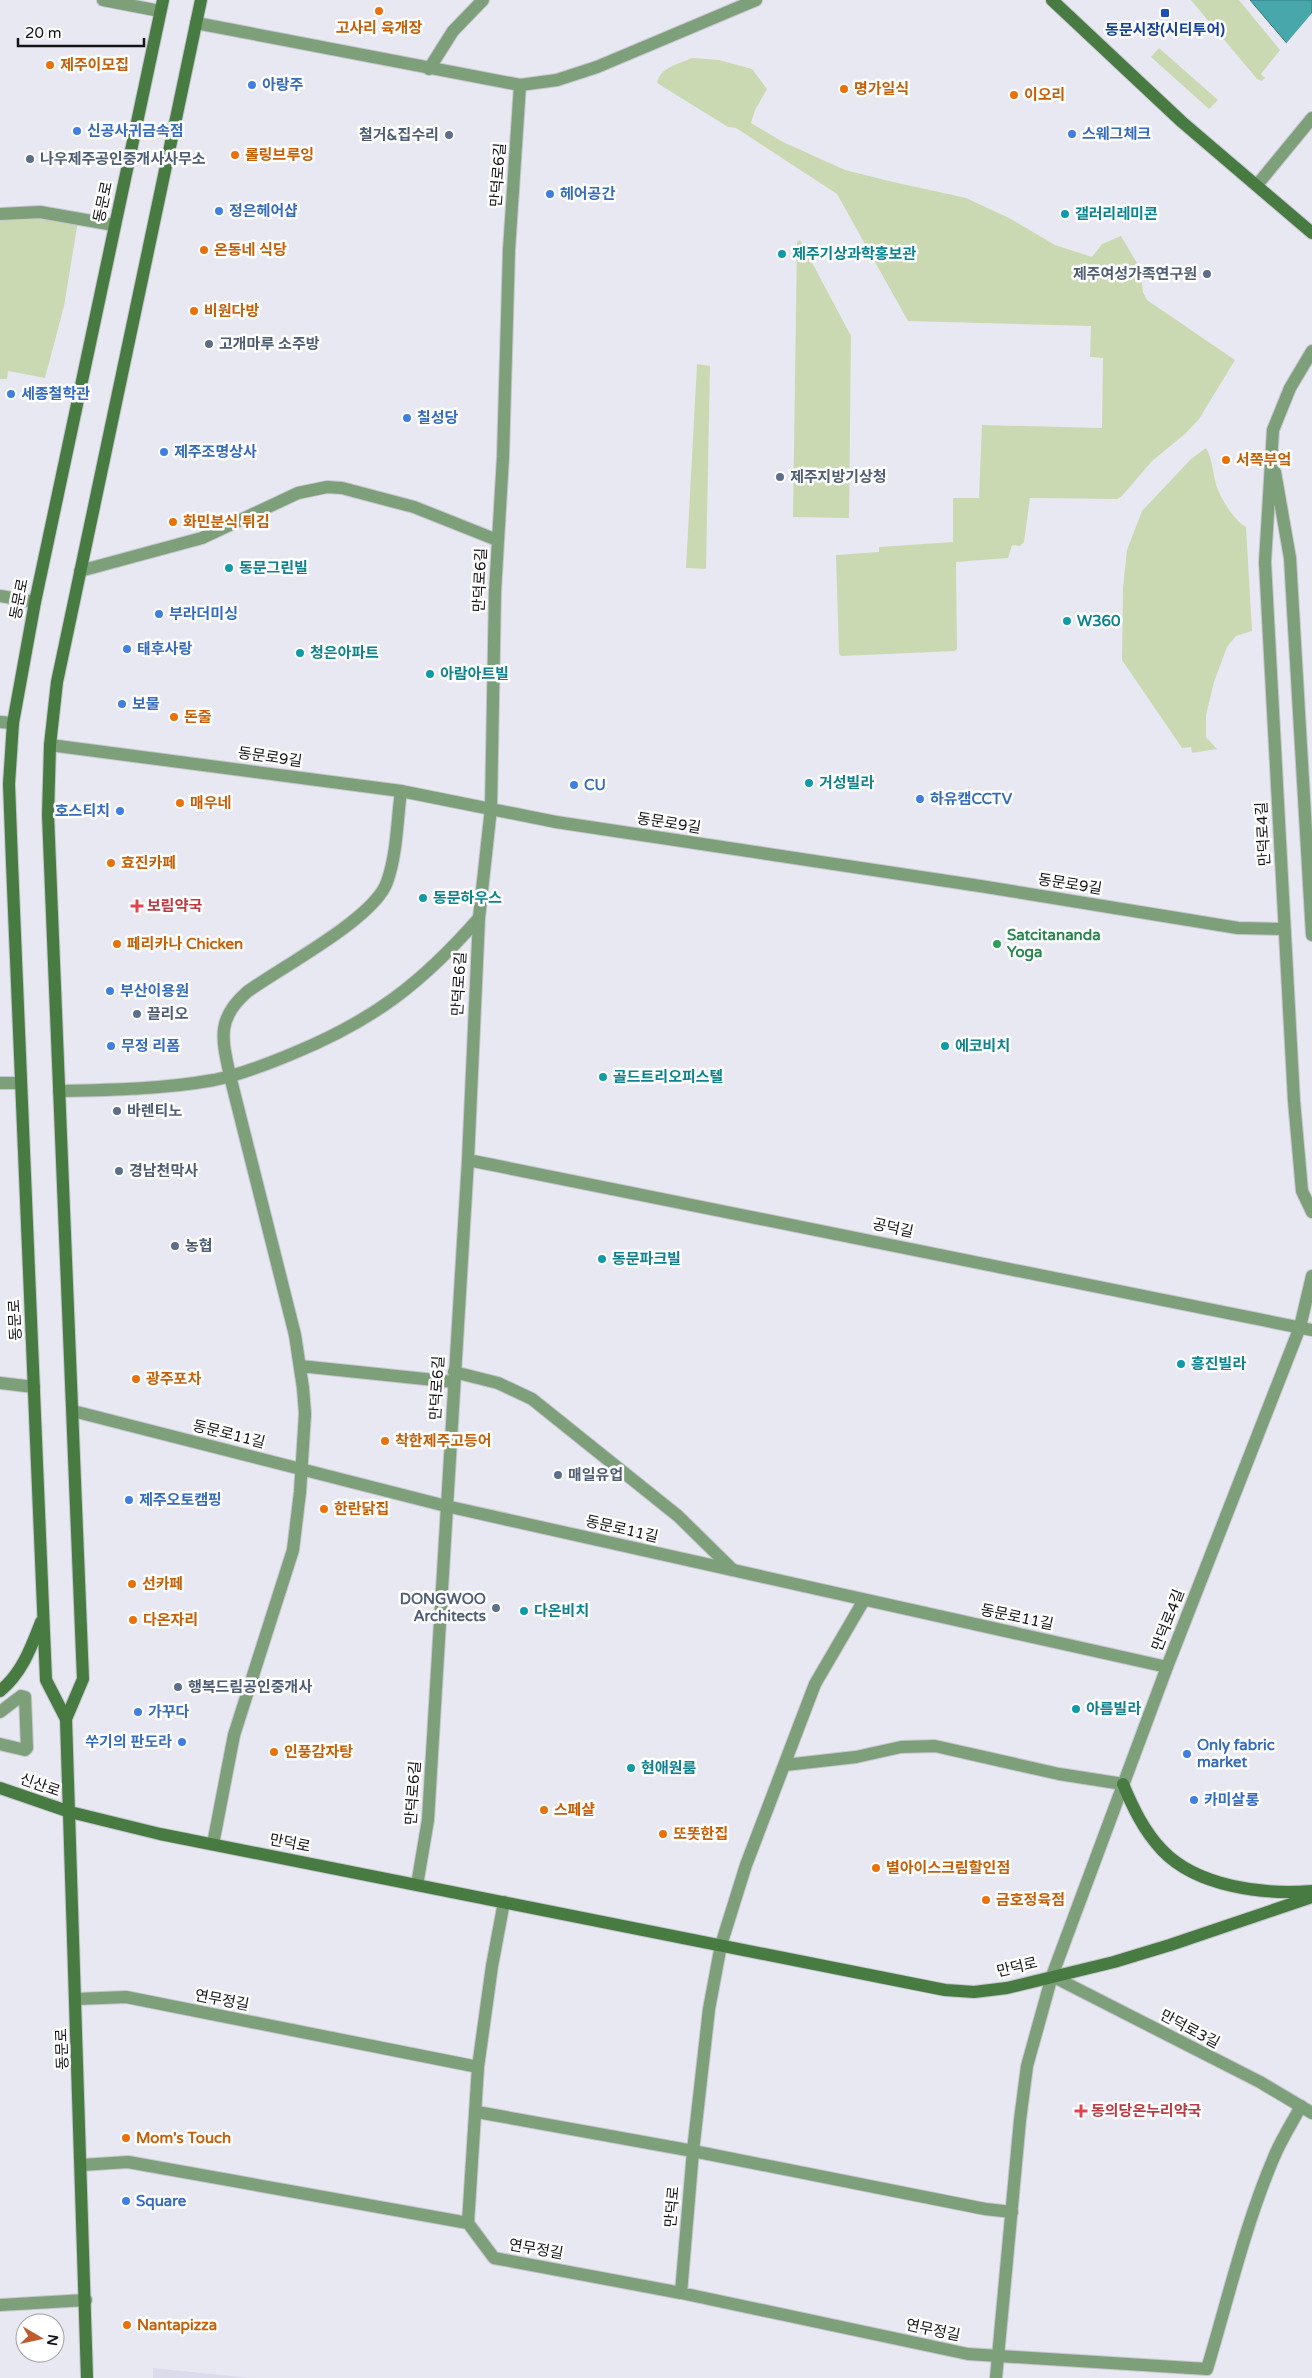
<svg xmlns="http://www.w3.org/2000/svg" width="1312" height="2378" font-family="'Varela Round','Noto Sans KR',sans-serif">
  <rect width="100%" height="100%" fill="#e8e8f2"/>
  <path fill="#dcdbec" d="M153 2368 250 2378H153Z"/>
  <path fill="#cbd9b3" d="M1191 0H1239L1280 50 1261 74 1265 78 1262 81 1257 79Z
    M1159 48 1218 100 1209 109 1151 57Z
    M692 58 719 60 752 69 767 89 755 110 751 123 783 142 845 170 893 182 966 198 1009 218 1055 245 1092 257 1102 244 1121 236 1140 268 1143 292 1147 300 1235 360 1199 419 1185 434 1152 461 1122 496 1117 499 1030 498 1024 542 1020 546 1012 545 1008 558 956 562 957 649 955 651 841 656 839 653 836 555 879 552V547L953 542V498H979L982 425 1102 428 1103 358 1090 357 1091 326 908 321 837 194 736 128 728 127 657 83C660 67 679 64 692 58Z
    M15 218 78 221 64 306 45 378 8 371 7 379H0V221Z
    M800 240 851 336 849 518 793 517 797 242Z
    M697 364 710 366 706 569 686 568Z
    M1206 448C1214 462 1212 476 1218 490 1223 502 1235 521 1246 527L1252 631 1236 636 1227 647 1214 682 1206 715V737L1217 749 1192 753 1191 747 1182 748 1122 660 1123 588 1127 550 1142 511 1191 459Z"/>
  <path fill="#47a7aa" stroke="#387b7e" d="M1250 0H1312V73Z"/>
  <path fill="#e8e8f2" d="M1312 13V76L1284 46Z"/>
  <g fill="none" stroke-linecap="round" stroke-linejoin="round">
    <g stroke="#c6c6cf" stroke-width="14">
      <path id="service" d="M429 69 453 31 483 0
        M0 214 40 212 114 225
        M80 571 202 538 298 493 327 487 342 488 414 507 497 540
        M0 596 35 602
        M0 1083H20
        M59 1091C110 1090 164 1089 214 1080 242 1074 268 1064 294 1053 374 1020 422 983 479 918
        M300 1366 454 1382
        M454 1372 498 1383 532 1399 678 1516 733 1570
        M785 1765 856 1757 901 1747 935 1746 1059 1774 1123 1784
        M213 1844 234 1735 293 1550 300 1492 305 1414 303 1388 295 1335 230 1076C222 1039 216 1019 247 992 281 967 374 919 387 882 397 854 397 821 401 791
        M76 1999 126 1997 478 2067
        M477 2112 693 2151 985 2209 1012 2212
        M81 2165 128 2162 468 2223 494 2258 681 2293 968 2354 1207 2369C1228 2299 1245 2225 1274 2157 1281 2140 1292 2123 1301 2106
        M468 2223 478 2067 492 1966 504 1902
        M681 2293 693 2151 709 2009 721 1945 746 1865 815 1684 864 1600
        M0 2305 86 2300"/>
    </g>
    <g stroke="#c6c6cf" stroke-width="14">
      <path id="pedestrian" d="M0 1712 21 1696 25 1697 27 1748 25 1750 0 1744"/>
    </g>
    <g stroke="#c6c6cf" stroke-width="14">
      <path id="minor" d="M103 0 160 11
        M196 23 520 85 557 80 597 67 756 0
        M1257 185 1312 118
        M0 722 13 723
        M50 745 401 791 556 822 980 886 1238 928 1284 929
        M468 1160 1312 1330
        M0 1383 34 1387
        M73 1411 446 1506 1167 1667
        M417 1885 428 1820 468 1160 479 918 491 808 495 592 503 457 509 250 520 85
        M1052 1976 1260 2082 1312 2113"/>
    </g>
    <g stroke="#c6c6cf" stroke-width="14">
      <path id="tertiary" d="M1312 351 1290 388 1273 430 1265 562 1294 1101 1302 1191 1312 1212
        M1275 472 1290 558 1312 935
        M996 2378 1020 2120 1027 2066 1052 1976 1167 1667 1300 1327 1312 1276"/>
    </g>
    <g stroke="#c6c6cf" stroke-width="14">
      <path id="secondary" d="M1052 0 1182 122 1312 233
        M0 1691C22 1673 31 1648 41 1622
        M66 1719 83 1679 48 815 50 745 57 682 201 0
        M1123 1784C1133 1808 1144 1831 1162 1850 1197 1887 1264 1895 1312 1891
        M0 1788 70 1812 160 1834 945 1990 974 1992 1007 1988 1114 1962 1170 1945 1312 1897
        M87 2378 66 1719 46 1680 12 863 9 784 13 723 35 602 163 0"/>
    </g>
    <use href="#service" stroke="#7d9f79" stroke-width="12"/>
    <use href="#pedestrian" stroke="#7d9f79" stroke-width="12"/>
    <use href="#minor" stroke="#7d9f79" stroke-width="12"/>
    <use href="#tertiary" stroke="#7d9f79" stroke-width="12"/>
    <use href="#secondary" stroke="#487b42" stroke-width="12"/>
  </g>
  <g fill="#e8710a" stroke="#fff" stroke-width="2">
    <circle cx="379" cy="11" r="5"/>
    <circle cx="50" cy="65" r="5"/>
    <circle cx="844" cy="89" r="5"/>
    <circle cx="1014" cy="95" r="5"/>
    <circle cx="235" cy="155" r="5"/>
    <circle cx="204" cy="250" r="5"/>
    <circle cx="194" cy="311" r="5"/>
    <circle cx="1226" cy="460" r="5"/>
    <circle cx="173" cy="522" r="5"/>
    <circle cx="174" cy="717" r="5"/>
    <circle cx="180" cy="803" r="5"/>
    <circle cx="111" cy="863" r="5"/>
    <circle cx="117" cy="944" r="5"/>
    <circle cx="136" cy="1379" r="5"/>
    <circle cx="385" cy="1441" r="5"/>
    <circle cx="324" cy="1509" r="5"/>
    <circle cx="132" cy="1584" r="5"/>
    <circle cx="133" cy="1620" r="5"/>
    <circle cx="274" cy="1752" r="5"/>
    <circle cx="544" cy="1810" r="5"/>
    <circle cx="663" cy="1834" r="5"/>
    <circle cx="876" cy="1868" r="5"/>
    <circle cx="986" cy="1900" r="5"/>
    <circle cx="126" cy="2138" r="5"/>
    <circle cx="127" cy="2325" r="5"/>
  </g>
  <rect fill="#1a4fb4" stroke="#fff" stroke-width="2" x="1160" y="8" width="10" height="10" rx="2.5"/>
  <g fill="#3f7fe0" stroke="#fff" stroke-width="2">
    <circle cx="252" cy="85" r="5"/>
    <circle cx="77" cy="131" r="5"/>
    <circle cx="1072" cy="134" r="5"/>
    <circle cx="550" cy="194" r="5"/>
    <circle cx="219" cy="211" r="5"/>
    <circle cx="11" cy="394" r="5"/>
    <circle cx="407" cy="418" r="5"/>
    <circle cx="164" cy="452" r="5"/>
    <circle cx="159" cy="614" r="5"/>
    <circle cx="127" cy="649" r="5"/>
    <circle cx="122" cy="704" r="5"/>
    <circle cx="574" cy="785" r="5"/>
    <circle cx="920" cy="799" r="5"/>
    <circle cx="120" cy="811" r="5"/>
    <circle cx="110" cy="991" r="5"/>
    <circle cx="111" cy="1046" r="5"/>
    <circle cx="129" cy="1500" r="5"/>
    <circle cx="138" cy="1712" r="5"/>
    <circle cx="182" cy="1742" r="5"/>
    <circle cx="1187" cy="1754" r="5"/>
    <circle cx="1194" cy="1800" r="5"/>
    <circle cx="126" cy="2201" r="5"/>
  </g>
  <g fill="#5c6f8a" stroke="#fff" stroke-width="2">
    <circle cx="449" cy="135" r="5"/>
    <circle cx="30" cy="159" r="5"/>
    <circle cx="1207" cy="274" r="5"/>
    <circle cx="209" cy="344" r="5"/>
    <circle cx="780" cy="477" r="5"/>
    <circle cx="137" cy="1014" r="5"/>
    <circle cx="117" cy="1111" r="5"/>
    <circle cx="119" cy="1171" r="5"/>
    <circle cx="175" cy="1246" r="5"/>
    <circle cx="558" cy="1475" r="5"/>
    <circle cx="496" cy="1608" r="5"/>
    <circle cx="178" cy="1687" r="5"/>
  </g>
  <g fill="#0f9aa8" stroke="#fff" stroke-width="2">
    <circle cx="1065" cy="214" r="5"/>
    <circle cx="782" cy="254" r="5"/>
    <circle cx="229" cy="568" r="5"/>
    <circle cx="1067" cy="621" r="5"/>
    <circle cx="300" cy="653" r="5"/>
    <circle cx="430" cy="674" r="5"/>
    <circle cx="809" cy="783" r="5"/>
    <circle cx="423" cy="898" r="5"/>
    <circle cx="945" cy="1046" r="5"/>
    <circle cx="603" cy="1077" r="5"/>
    <circle cx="602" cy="1259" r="5"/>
    <circle cx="1181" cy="1364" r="5"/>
    <circle cx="524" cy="1611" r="5"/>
    <circle cx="1076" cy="1709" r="5"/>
    <circle cx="631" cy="1768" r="5"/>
  </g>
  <g fill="#e0444e" stroke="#fff" stroke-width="2">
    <path d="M134.5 898.5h5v5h5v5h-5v5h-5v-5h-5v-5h5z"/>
    <path d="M1078.5 2103.5h5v5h5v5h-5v5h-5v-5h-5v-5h5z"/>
  </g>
  <circle fill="#2e9e5b" stroke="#fff" stroke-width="2" cx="997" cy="944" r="5"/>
  <g text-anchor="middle" stroke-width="5" stroke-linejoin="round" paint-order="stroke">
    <g font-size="15" font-weight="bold" fill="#c56008" stroke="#fff" text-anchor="start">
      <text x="379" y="33" text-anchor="middle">고사리 육개장</text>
      <text x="60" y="70">제주이모집</text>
      <text x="854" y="94">명가일식</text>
      <text x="1024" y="100">이오리</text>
      <text x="245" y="160">롤링브루잉</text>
      <text x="214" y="255">온동네 식당</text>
      <text x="204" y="316">비원다방</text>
      <text x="1236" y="465">서쪽부엌</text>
      <text x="183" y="527">화민분식 튀김</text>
      <text x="184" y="722">돈줄</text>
      <text x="190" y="808">매우네</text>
      <text x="121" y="868">효진카페</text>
      <text x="127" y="949">페리카나 Chicken</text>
      <text x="146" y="1384">광주포차</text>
      <text x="395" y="1446">착한제주고등어</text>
      <text x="334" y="1514">한란닭집</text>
      <text x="142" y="1589">선카페</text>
      <text x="143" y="1625">다온자리</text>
      <text x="284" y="1757">인풍감자탕</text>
      <text x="554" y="1815">스페샬</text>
      <text x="673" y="1839">또똣한집</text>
      <text x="886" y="1873">별아이스크림할인점</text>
      <text x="996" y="1905">금호정육점</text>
      <text x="136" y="2143">Mom's Touch</text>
      <text x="137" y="2330">Nantapizza</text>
    </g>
    <g font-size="15" font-weight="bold" fill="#164399" stroke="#fff">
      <text x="1165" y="35">동문시장(시티투어)</text>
    </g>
    <g font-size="15" font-weight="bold" fill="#366cbe" stroke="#fff" text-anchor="start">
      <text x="262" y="90">아랑주</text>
      <text x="87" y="136">신공사귀금속점</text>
      <text x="1082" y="139">스웨그체크</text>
      <text x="560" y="199">헤어공간</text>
      <text x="229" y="216">정은헤어샵</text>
      <text x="21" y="399">세종철학관</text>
      <text x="417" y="423">칠성당</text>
      <text x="174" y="457">제주조명상사</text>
      <text x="169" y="619">부라더미싱</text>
      <text x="137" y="654">태후사랑</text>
      <text x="132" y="709">보물</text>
      <text x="584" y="790">CU</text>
      <text x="930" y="804">하유캠CCTV</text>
      <text x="110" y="816" text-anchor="end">호스티치</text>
      <text x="120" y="996">부산이용원</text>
      <text x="121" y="1051">무정 리폼</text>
      <text x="139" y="1505">제주오토캠핑</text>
      <text x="148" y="1717">가꾸다</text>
      <text x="172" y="1747" text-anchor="end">쑤기의 판도라</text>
      <text x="1197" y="1750">Only fabric<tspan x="1197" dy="17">market</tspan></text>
      <text x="1204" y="1805">카미살롱</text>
      <text x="136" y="2206">Square</text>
    </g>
    <g font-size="15" font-weight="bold" fill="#4e5e75" stroke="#fff" text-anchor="start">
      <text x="439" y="140" text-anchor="end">철거&amp;집수리</text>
      <text x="40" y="164">나우제주공인중개사사무소</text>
      <text x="1197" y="279" text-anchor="end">제주여성가족연구원</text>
      <text x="219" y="349">고개마루 소주방</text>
      <text x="790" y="482">제주지방기상청</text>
      <text x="147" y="1019">끌리오</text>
      <text x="127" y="1116">바렌티노</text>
      <text x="129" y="1176">경남천막사</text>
      <text x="185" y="1251">농협</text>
      <text x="568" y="1480">매일유업</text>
      <text x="486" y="1604" text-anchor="end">DONGWOO<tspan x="486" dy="17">Architects</tspan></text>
      <text x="188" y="1692">행복드림공인중개사</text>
    </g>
    <g font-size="15" fill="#141317" stroke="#fff">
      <text transform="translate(498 175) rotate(-86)" y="5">만덕로6길</text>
      <text transform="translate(103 202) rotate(-78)" y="5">동문로</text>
      <text transform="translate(480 580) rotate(-88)" y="5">만덕로6길</text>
      <text transform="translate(19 599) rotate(-79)" y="5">동문로</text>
      <text transform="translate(270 757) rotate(8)" y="5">동문로9길</text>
      <text transform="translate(669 823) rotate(9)" y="5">동문로9길</text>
      <text transform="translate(1263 834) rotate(-93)" y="5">만덕로4길</text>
      <text transform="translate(1070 884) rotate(9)" y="5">동문로9길</text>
      <text transform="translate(459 984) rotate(-87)" y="5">만덕로6길</text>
      <text transform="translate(893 1228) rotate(12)" y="5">공덕길</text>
      <text transform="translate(15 1320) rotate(-93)" y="5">동문로</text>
      <text transform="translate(437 1388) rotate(-87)" y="5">만덕로6길</text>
      <text transform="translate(229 1434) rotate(14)" y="5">동문로11길</text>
      <text transform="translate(622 1529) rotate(13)" y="5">동문로11길</text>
      <text transform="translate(1017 1617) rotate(12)" y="5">동문로11길</text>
      <text transform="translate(1168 1620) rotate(-69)" y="5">만덕로4길</text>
      <text transform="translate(40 1785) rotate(19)" y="5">신산로</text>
      <text transform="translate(413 1793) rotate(-86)" y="5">만덕로6길</text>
      <text transform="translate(290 1843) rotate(11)" y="5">만덕로</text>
      <text transform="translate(1017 1967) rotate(-13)" y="5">만덕로</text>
      <text transform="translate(222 2000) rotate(11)" y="5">연무정길</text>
      <text transform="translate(1190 2029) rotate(28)" y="5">만덕로3길</text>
      <text transform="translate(62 2049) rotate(-92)" y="5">동문로</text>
      <text transform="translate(672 2207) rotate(-85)" y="5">만덕로</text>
      <text transform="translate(536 2249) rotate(10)" y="5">연무정길</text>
      <text transform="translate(933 2330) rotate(12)" y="5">연무정길</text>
    </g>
    <g font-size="15" font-weight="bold" fill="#0d838f" stroke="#fff" text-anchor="start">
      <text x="1075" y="219">갤러리레미콘</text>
      <text x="792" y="259">제주기상과학홍보관</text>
      <text x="239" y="573">동문그린빌</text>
      <text x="1077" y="626">W360</text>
      <text x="310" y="658">청은아파트</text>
      <text x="440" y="679">아람아트빌</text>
      <text x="819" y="788">거성빌라</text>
      <text x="433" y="903">동문하우스</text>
      <text x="955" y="1051">에코비치</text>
      <text x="613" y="1082">골드트리오피스텔</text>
      <text x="612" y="1264">동문파크빌</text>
      <text x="1191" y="1369">흥진빌라</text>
      <text x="534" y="1616">다온비치</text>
      <text x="1086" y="1714">아름빌라</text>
      <text x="641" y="1773">현애원룸</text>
    </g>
    <g font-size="15" font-weight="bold" fill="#be3a42" stroke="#fff" text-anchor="start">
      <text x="147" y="911">보림약국</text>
      <text x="1091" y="2116">동의당온누리약국</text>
    </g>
    <g font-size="15" font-weight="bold" fill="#27864d" stroke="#fff" text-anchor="start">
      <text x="1007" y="940">Satcitananda<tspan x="1007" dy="17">Yoga</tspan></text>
    </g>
  </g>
  <g transform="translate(40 2338) rotate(99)"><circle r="24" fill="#ffffff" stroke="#a1a1a2"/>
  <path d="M0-4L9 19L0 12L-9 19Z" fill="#c15a2f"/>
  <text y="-8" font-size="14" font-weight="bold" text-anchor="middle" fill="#141317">N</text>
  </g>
  <path d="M18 38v8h126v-8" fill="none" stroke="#141317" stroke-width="2.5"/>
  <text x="25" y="38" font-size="15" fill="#141317" stroke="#ffffff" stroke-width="4" paint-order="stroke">20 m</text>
</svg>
